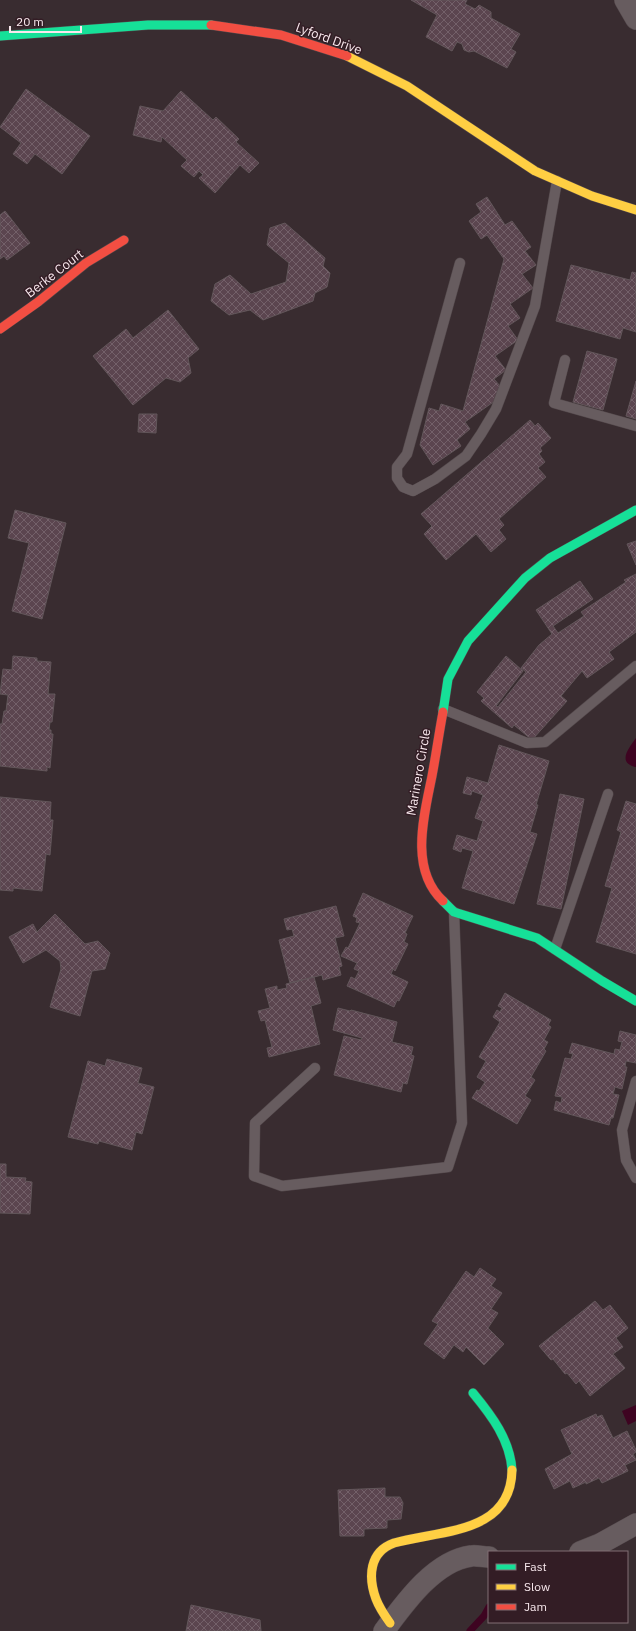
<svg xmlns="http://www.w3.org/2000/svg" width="636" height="1631" font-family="'IBM Plex Sans',sans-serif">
  <defs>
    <pattern id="building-cross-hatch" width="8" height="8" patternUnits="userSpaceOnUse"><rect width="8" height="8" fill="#5b454f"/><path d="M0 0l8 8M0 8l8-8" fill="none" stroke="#736069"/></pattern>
  </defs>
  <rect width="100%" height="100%" fill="#392c30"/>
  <path fill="#3e0421" d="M636 738V767H635C617 762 629 748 636 738Z
    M636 1405V1421L628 1425 622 1411Z"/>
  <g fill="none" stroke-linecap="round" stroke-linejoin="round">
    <path stroke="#3e0421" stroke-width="7" d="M470 1631 484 1616 489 1607"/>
  </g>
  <path fill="url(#building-cross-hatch)" stroke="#62565a" d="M411 0H467L465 4 475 9 479 5 491 12V18L520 34 511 49 516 52 507 68 474 51 469 52 464 50 462 44 457 42 452 51 426 37 437 15Z
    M26 89 90 136 62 174 35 154 27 164 13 154 21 143 0 127Z
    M181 91 213 120 216 117 239 139 236 142 259 163 249 173 240 165 215 193 199 178 203 175 199 171 194 177 181 166 187 160 162 137 161 142 133 135 140 106 163 111Z
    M487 197 505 225 512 221 531 247 525 251 536 265 522 274 533 288 510 304 520 318 508 326 518 340 495 356 506 370 494 379 506 393 465 422 470 429 457 440 461 446 433 465 420 445 429 408 439 411 441 404 463 411 504 259 487 235 481 239 469 221 481 212 476 204Z
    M5 211 30 243 7 260 4 256 0 259V215Z
    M285 223 325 258 323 266 330 273 327 287 315 293 313 301 263 320 250 310 229 315 211 301 215 284 230 275 251 294 286 282 289 263 267 245 270 228Z
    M571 265 630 280 632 272 636 273V332L623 328 620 339 556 321Z
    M168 310 199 349 188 358 191 373 180 382 166 378 133 405 93 356 126 329 133 338Z
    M587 351 617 359 603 410 573 402Z
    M636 381V419L626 416Z
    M139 414H157L156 433 138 432Z
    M530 420 535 426 538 423 551 438 540 448 542 451 539 454 545 462 538 468 546 477 499 519 504 525 499 530 506 539 491 552 476 534 446 560 424 534 432 526 421 514Z
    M15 510 66 523 42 619 12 611 29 543 8 538Z
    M636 541V565L627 544Z
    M636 574V632L609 652 614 659 587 678 582 671 561 696 567 701 532 740 514 725 512 728 481 701 484 698 477 692 506 656 523 671 496 706 498 707 526 672 521 668 539 645 552 634 536 610 580 581 593 599 553 626 558 633 584 616 581 612 626 582 624 580Z
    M13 656 37 658V661L51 662 48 694H55L52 722H50L49 730H51V734H53L50 768 47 767V771L0 766V724H2L4 711H6L8 695 0 694 3 669 12 670Z
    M499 745 549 761 536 805H538L530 832 537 834 514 904 462 888 473 851 462 848 461 852 453 849 457 835 477 841 483 821 475 818 483 795 472 791 471 795 463 793 467 777 488 783Z
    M560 794 584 799 561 909 537 904Z
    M0 797 51 802 50 820H53L50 855 46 854 42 891 13 888V891L0 890Z
    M626 801 636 804V954L596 942 612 888 605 886 621 832 617 830Z
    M363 893 413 916 405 933 407 934 404 942 408 944 395 971 393 969 391 974 408 982 399 1001 397 1000 394 1007 347 986 351 977 355 979 359 971 354 969 357 963 341 956 346 947 348 948 360 923 356 922 357 918 353 916Z
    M336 906 344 936 335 938 342 966 339 967 341 975 323 980 322 975 290 983 279 940 294 936 292 929 287 930 284 919Z
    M55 914 85 944 98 941 110 953 105 969 92 971 80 1016 50 1007 61 969 60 961 46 950 23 963 9 937 33 924 37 932Z
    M314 977 321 1003 311 1006 320 1044 269 1057 267 1048 272 1047 265 1020 261 1021 258 1011 270 1008 265 989 277 986V990L287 988 286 984Z
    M505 993 551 1020 548 1025 551 1027 544 1040 548 1042 544 1049 546 1051 531 1077 535 1080 525 1096 531 1100 517 1124 472 1098 477 1090 479 1091 485 1082 477 1077 486 1061 479 1057 500 1022 493 1017 497 1010 500 1012 502 1008 498 1006Z
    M338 1008 350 1011 351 1010 397 1022 392 1042 413 1047 411 1055 414 1056 407 1084 403 1083 401 1092 334 1075 344 1036 361 1040 362 1038 333 1030Z
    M620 1031 636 1035V1063L626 1061 625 1067H627L622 1089 615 1087 613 1094 619 1095 613 1118H611L609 1125 554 1110 556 1101 561 1103 562 1097 555 1096 565 1058 571 1059 573 1054 569 1053 572 1043 614 1054 615 1049 620 1050 622 1042 618 1041Z
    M107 1059 142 1068 138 1083 154 1087 142 1134 136 1132 132 1150 99 1141 98 1144 68 1137 88 1061 105 1066Z
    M0 1164H6V1177L26 1178 25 1181 32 1182 30 1214 0 1213Z
    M480 1268 496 1279 491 1286 502 1293 491 1309 498 1313 488 1328 504 1344 484 1365 466 1347 463 1352 454 1345 444 1359 424 1344 438 1324 432 1321 466 1271 474 1277Z
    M595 1301 603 1310 610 1305 628 1328 616 1338 623 1347 613 1354 625 1368 590 1396 579 1381 576 1384 567 1373 565 1374 553 1359 551 1360 539 1346Z
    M596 1414 597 1417 602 1415 613 1438 627 1431 636 1450V1452L633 1454 636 1460 625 1465 628 1471 602 1483 599 1478 586 1484V1482L573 1488 570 1481 554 1489 545 1469 572 1454 561 1430Z
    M385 1488V1497H400L403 1503 401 1519 387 1520V1528L364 1529V1536H340L338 1490Z
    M191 1605 260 1620 261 1631H186Z"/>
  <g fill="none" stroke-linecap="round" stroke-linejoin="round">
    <g stroke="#53484b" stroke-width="11">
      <path id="lane" d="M460 263 407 454 397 467V478L403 487 413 491 435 479 466 456 481 434 496 409 535 306 557 181
        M565 360 554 403 636 426
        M443 709 527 743 545 742 636 666
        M555 949 608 794
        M315 1068 255 1123 254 1176 282 1186 448 1167 462 1123 454 912
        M636 1081 622 1130 626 1160 636 1178"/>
    </g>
    <g stroke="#53484b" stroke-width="22">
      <path id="street" d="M625 0 636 19
        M580 1552 600 1544 636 1524
        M384 1631C404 1604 434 1561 471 1556 476 1555 483 1557 489 1557"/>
    </g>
    <g stroke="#53484b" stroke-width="10">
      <path id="fast" d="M0 36 148 25H211
        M443 712 448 679 468 641 525 578 550 558 636 510
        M443 901 454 912 537 938 602 981 636 1001
        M473 1393C492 1416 510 1440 512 1470"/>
    </g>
    <g stroke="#53484b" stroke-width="10">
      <path id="slow" d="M347 56 407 86 535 171 592 196 636 210
        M390 1623C385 1616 379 1607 376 1599 368 1577 369 1552 394 1543 439 1530 511 1535 512 1470"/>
    </g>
    <g stroke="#53484b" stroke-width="10">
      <path id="jam" d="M211 25 281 35 347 56
        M0 329 38 302 86 263 124 240
        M443 712C439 733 436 755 432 776 424 816 409 869 443 901"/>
    </g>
    <use href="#lane" stroke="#675c5f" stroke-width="10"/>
    <use href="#street" stroke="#675c5f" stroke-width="21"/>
    <use href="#fast" stroke="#16e098" stroke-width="9"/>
    <use href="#slow" stroke="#ffcf43" stroke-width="9"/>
    <use href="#jam" stroke="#f24e42" stroke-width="9"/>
  </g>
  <g text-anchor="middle" stroke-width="3" stroke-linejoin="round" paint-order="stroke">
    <g font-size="13" fill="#f8e8ed" stroke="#331d25">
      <text transform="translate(329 38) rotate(20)" y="5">Lyford Drive</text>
      <text transform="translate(54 273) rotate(-38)" y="5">Berke Court</text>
      <text transform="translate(418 772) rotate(-80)" y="5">Marinero Circle</text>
    </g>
  </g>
  <rect x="488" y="1551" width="140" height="72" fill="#331d25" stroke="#826e75"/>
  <rect x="496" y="1564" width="20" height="6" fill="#16e098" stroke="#826e75"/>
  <text x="524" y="1571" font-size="12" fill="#f8e8ed">Fast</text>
  <rect x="496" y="1584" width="20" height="6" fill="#ffcf43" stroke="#826e75"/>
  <text x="524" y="1591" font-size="12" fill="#f8e8ed">Slow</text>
  <rect x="496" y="1604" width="20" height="6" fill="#f24e42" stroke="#826e75"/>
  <text x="524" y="1611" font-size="12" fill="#f8e8ed">Jam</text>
  <path d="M10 26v6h71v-6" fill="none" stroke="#f8e8ed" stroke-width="2"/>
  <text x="16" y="26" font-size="12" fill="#f8e8ed" stroke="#331d25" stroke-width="3" paint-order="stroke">20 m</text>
</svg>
